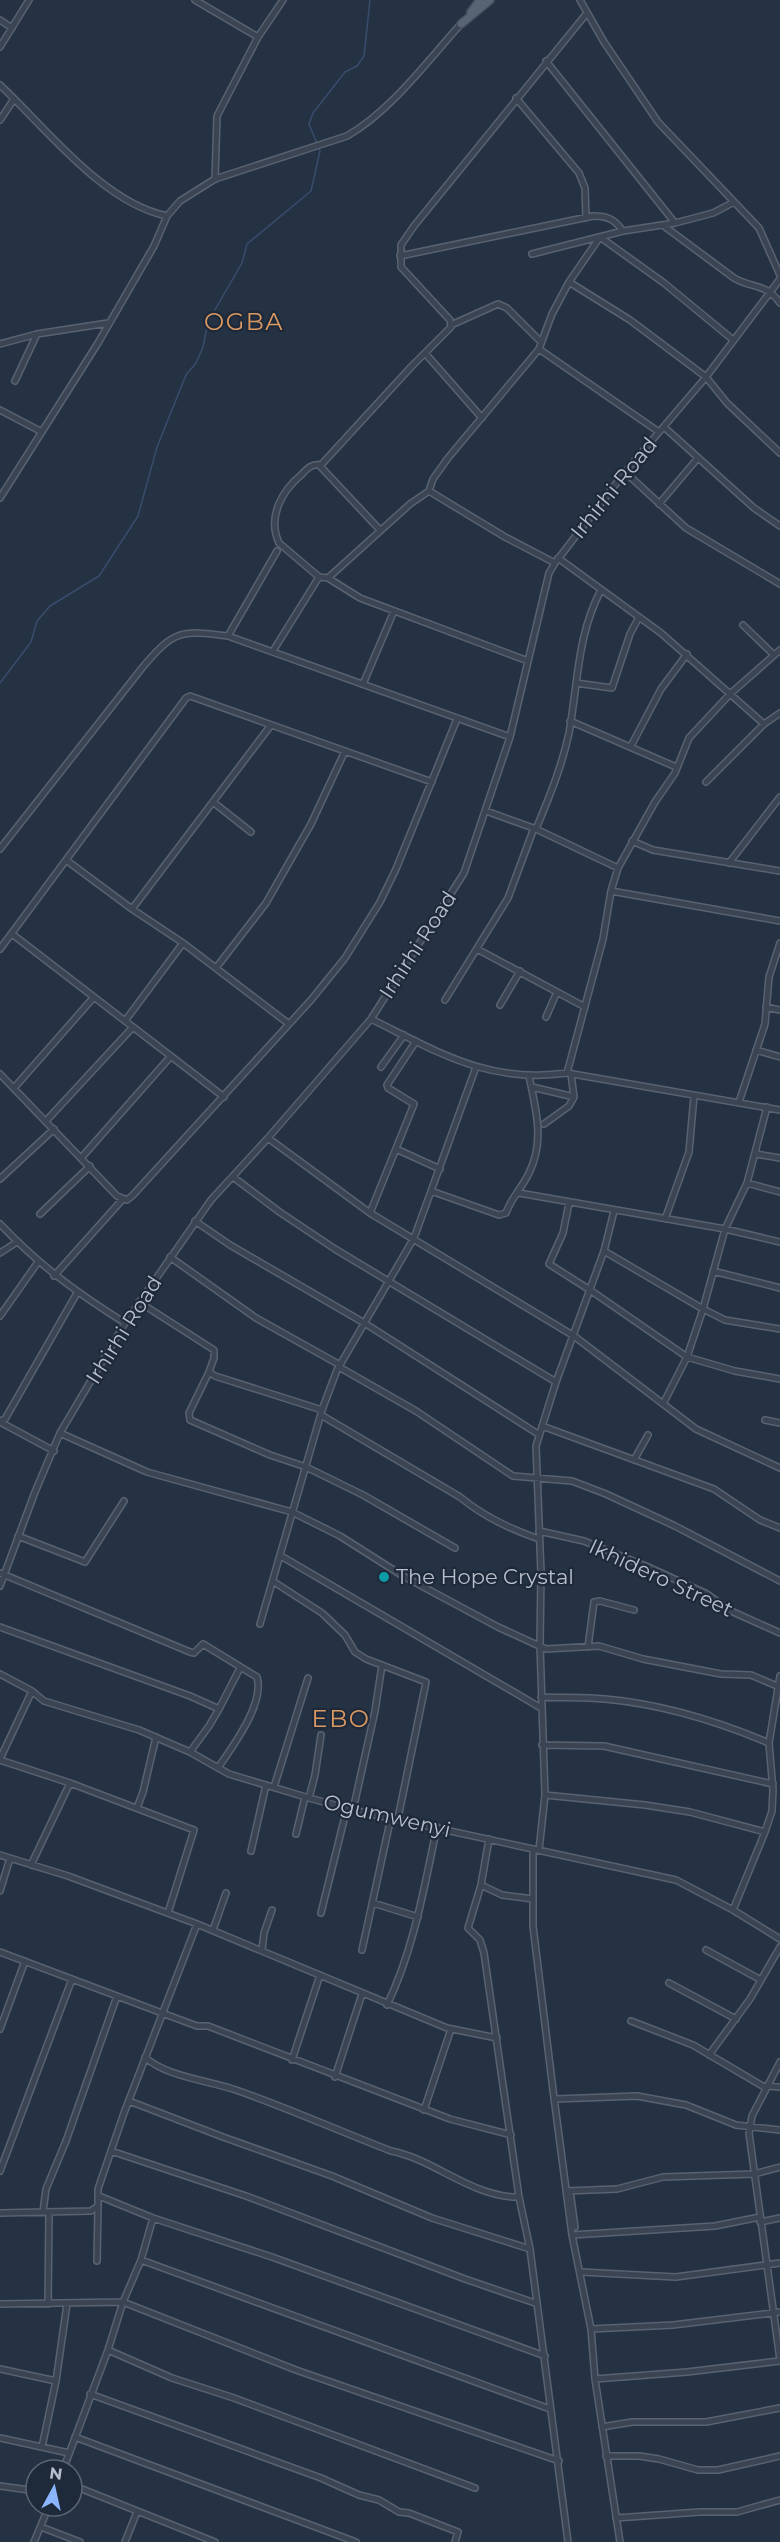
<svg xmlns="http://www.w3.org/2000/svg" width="780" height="2542" font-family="Montserrat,sans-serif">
  <rect width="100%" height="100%" fill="#253244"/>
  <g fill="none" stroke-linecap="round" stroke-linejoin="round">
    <path stroke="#384c6c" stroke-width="1.5" d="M0 683 31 642 37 621 50 606 99 576 138 516 157 447 186 375 196 363 203 347 208 322 242 263 247 244 311 191 320 151 309 124 313 113 345 72 357 66 364 56 370 0"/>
    <g stroke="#586271" stroke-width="8">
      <path id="minor" d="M195 0 258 37
        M580 0 604 42 658 122 759 228 780 275
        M0 20 12 28
        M0 47 29 0
        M546 61 675 223
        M0 85C46 128 103 203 167 216
        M516 98 579 173 585 188 586 218
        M0 120 14 99
        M215 179 217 116 258 37 283 0
        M664 226 734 278C753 289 766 283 780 303
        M532 254 623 231 675 223 713 213 734 202
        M400 256 593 216C608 216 614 219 623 231
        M569 282 630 320 706 377 727 403 780 453
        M451 325 498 304 507 308 540 341
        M0 344 37 334 108 323
        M539 349 659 432
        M425 353 482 418
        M15 381 37 334
        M0 410 42 432
        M664 427 754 508 780 526
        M319 465 380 530
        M625 472 686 528 780 584
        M429 491 505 537 555 563
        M0 498 98 343 154 246 167 216 180 201 215 179 347 136C391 111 427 61 461 24
        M659 504 697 459
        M558 558 661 633 764 724
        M328 578 410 504 429 491 433 479 448 458 539 349 552 314 569 282 600 237 664 283 732 339
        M743 625 774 655
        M228 636 277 551
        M273 651 319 577
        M528 661 360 598 328 578 319 577 279 543C267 517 282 491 301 475 308 468 311 464 321 465L411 367 451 327 450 320 401 267V245L414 226 587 13
        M576 683 612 688 630 634 639 617
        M363 684 394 611
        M570 721 676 767
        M631 746 661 689 687 654
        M706 782 764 724 780 713
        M213 802 251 832
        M486 811 536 829 618 868
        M536 829C549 798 562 766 569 733 578 684 577 635 601 590
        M632 841 653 850 780 871
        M0 849 142 668C174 630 180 630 228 636L510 737
        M66 860 132 909 183 943
        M729 863 780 797
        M611 891 780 921
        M132 909 271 725
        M12 934 224 1097
        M0 949 186 698 190 696 432 782
        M477 949 585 1007
        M216 968 266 903 311 824 345 751
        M445 1000 508 898 534 828
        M500 1005 520 971
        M766 1007 780 1010
        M546 1017 557 992
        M371 1019C438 1052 488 1084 567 1073L780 1110
        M125 1021 183 943 289 1024
        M756 1050 780 1057
        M381 1067 404 1035
        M567 1073 603 939 611 891 618 868 655 802 675 773 689 738 730 694 780 650
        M0 1074 117 1196 127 1200 133 1195 311 1000 345 958 380 902 396 869 457 719
        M532 1087 574 1097
        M14 1088 94 997
        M739 1102 765 1024 769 977 780 943
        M46 1121 133 1027
        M544 1124 569 1106 574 1097 571 1074
        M268 1138 370 1213 574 1336 696 1429 780 1468
        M396 1149 440 1169
        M756 1154 780 1158
        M82 1157 171 1056
        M233 1177 281 1213 335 1249 556 1382
        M0 1179 54 1129
        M747 1183 780 1192
        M431 1191 499 1215 506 1213C511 1198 522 1188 529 1173 545 1141 536 1110 529 1076
        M519 1193 725 1229 780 1242
        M569 1203 563 1233 549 1264 590 1290 687 1357 735 1371 780 1379
        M370 1213 414 1104 388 1088 387 1085 416 1041
        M40 1214 90 1166
        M665 1219 689 1152 694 1096
        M195 1221 230 1245 366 1324 538 1434
        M0 1224C39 1265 77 1293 125 1323
        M604 1251 703 1309 725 1320 780 1329
        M0 1253 17 1242
        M170 1257 256 1318 340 1365
        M713 1271 780 1288
        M54 1276 122 1200
        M139 1302 214 1350V1358L209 1372 215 1376 322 1410
        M0 1316 38 1262
        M339 1367 416 1411 513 1476 572 1481 606 1494 675 1526 780 1581
        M209 1372 189 1413 190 1420 270 1455 306 1467 363 1495 455 1548
        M663 1404 687 1357 703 1309 725 1229 747 1183 767 1107
        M321 1415 460 1497C484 1517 510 1529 539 1539
        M765 1420 780 1423
        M0 1421 5 1419 77 1293
        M0 1422 54 1451
        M542 1426 714 1489 760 1520 780 1528
        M60 1433 147 1472 292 1512 340 1536 403 1576 498 1627 546 1649 599 1646 643 1659 721 1674 751 1675 777 1686
        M634 1460 648 1435
        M539 1531 584 1541 648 1567 707 1594 731 1611 780 1633
        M18 1536 85 1562 124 1501
        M281 1556 541 1708
        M0 1573 190 1652 194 1653 203 1644 257 1677C265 1704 232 1747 218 1768
        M274 1582 322 1613 345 1635 355 1652 366 1659 426 1682 398 1818
        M0 1586 35 1492 60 1433 125 1323 211 1200 268 1138 371 1019 464 873 510 737 549 573 555 563 625 472 706 377 780 279
        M260 1624 322 1410 337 1370 414 1238 476 1067
        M0 1627 190 1696 219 1709 209 1726 190 1752
        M588 1647 594 1602 600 1601 634 1610
        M0 1674 32 1691 44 1701 139 1730 190 1752 229 1774 309 1798 353 1810 676 1880 733 1910 780 1939
        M541 1697C562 1698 584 1697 605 1699 661 1704 717 1721 769 1743
        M219 1709 240 1668
        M542 1745 604 1746 773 1784
        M0 1759 32 1691
        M0 1760 70 1783 194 1830 168 1913
        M274 1787 308 1678
        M545 1795 645 1805 690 1812 765 1832
        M309 1798 315 1775 321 1735
        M137 1808 143 1792 156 1737
        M353 1810 375 1711 382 1665
        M296 1834 305 1797
        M489 1839 481 1885 468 1928 480 1940 484 1953 519 2197 530 2249 568 2542
        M533 1849V1926L553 2090 572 2235 591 2329 595 2379 620 2542
        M539 1850 545 1795 540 1645 541 1573 536 1446 556 1382 604 1251 614 1211
        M251 1851 266 1785
        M0 1855 68 1876 197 1924 447 2028 497 2038
        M31 1865 70 1783
        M481 1885 502 1895 533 1899
        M0 1891 10 1858
        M373 1903 418 1917
        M733 1910 765 1832 772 1811 773 1790 769 1743 780 1676
        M321 1913 347 1808
        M213 1930 226 1893
        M262 1950 264 1933 272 1910
        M362 1950 391 1817
        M706 1950 761 1980
        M0 1952 162 2013 197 2026H208L450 2119 511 2135
        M669 1983 736 2019
        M387 2005C414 1949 424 1888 437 1827
        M631 2021 693 2045 766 2088
        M0 2029 25 1961
        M709 2055 750 1999 780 1947
        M145 2057C164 2076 210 2081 236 2090 288 2108 339 2131 391 2151 434 2159 473 2198 519 2197
        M292 2060 320 1975
        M780 2062 752 2116 749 2133 780 2360
        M335 2077 362 1994
        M767 2086 780 2087
        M555 2099 637 2096 686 2105 736 2125 780 2130
        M129 2101 223 2137 332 2176 432 2218 530 2249
        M424 2110 451 2029
        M111 2151 246 2196 465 2279 535 2303
        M0 2171 72 1979
        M566 2191 617 2189 663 2177 754 2174 780 2167
        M570 2191 575 2227
        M99 2196 153 2218 272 2257 545 2356
        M43 2212 46 2189 66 2141 117 1996
        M0 2213 91 2211 98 2206V2189L124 2113 197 1924
        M760 2222 780 2218
        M572 2235 715 2226 760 2217
        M141 2260 550 2409
        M97 2261 98 2207
        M581 2272 676 2277 780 2263
        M0 2304 123 2302 296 2370 559 2461
        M48 2304 49 2212
        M591 2329 673 2325 780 2312
        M108 2350 172 2378 234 2398 475 2488
        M0 2369 56 2381
        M595 2379 687 2372 780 2361
        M90 2394 321 2478 359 2495 379 2500 399 2512 409 2513 458 2532 455 2542
        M602 2427 632 2422H706L780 2408
        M75 2437 356 2542
        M0 2438 69 2453
        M42 2447 56 2381 67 2304
        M606 2456H639L659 2459 698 2470H718L780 2456
        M63 2470 108 2350 123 2302 141 2260 153 2218
        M72 2485 215 2542
        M0 2486 36 2491
        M616 2518 700 2512H737L780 2500
        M41 2527 80 2542
        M34 2542 49 2506
        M125 2542 137 2512"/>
    </g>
    <g stroke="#434d5d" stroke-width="10">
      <path id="major" d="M471 12 480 0
        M461 24 490 0"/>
    </g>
    <use href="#minor" stroke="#3a4453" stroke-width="5"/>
    <use href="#major" stroke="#586373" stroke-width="7"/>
  </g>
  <circle fill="#0f9aa8" stroke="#1e2939" stroke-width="2" cx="384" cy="1577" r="6"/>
  <g text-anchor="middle" stroke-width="4.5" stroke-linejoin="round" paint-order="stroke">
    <g font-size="21" fill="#b7bfcd" stroke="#1e2939">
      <text transform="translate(614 488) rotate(-51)" y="7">Irhirhi Road</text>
      <text transform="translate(418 945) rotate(-57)" y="7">Irhirhi Road</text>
      <text transform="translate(124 1330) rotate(-58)" y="7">Irhirhi Road</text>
      <text transform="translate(661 1578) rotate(25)" y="7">Ikhidero Street</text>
      <text transform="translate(387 1816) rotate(13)" y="7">Ogumwenyi</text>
    </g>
    <g font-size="21" fill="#b7bfcd" stroke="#1e2939" text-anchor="start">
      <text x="396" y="1584">The Hope Crystal</text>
    </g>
    <g font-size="24" letter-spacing="1.5" fill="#dc9a63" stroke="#1e2939">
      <text x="244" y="330">OGBA</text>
      <text x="341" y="1727">EBO</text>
    </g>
  </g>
  <g transform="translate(54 2488) rotate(8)"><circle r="28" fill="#1e2939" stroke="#5b6574" stroke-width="1.5"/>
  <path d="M0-4.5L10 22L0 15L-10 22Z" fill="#8bb6fe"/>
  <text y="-9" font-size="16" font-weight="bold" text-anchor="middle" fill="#b7bfcd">N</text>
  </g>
</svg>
